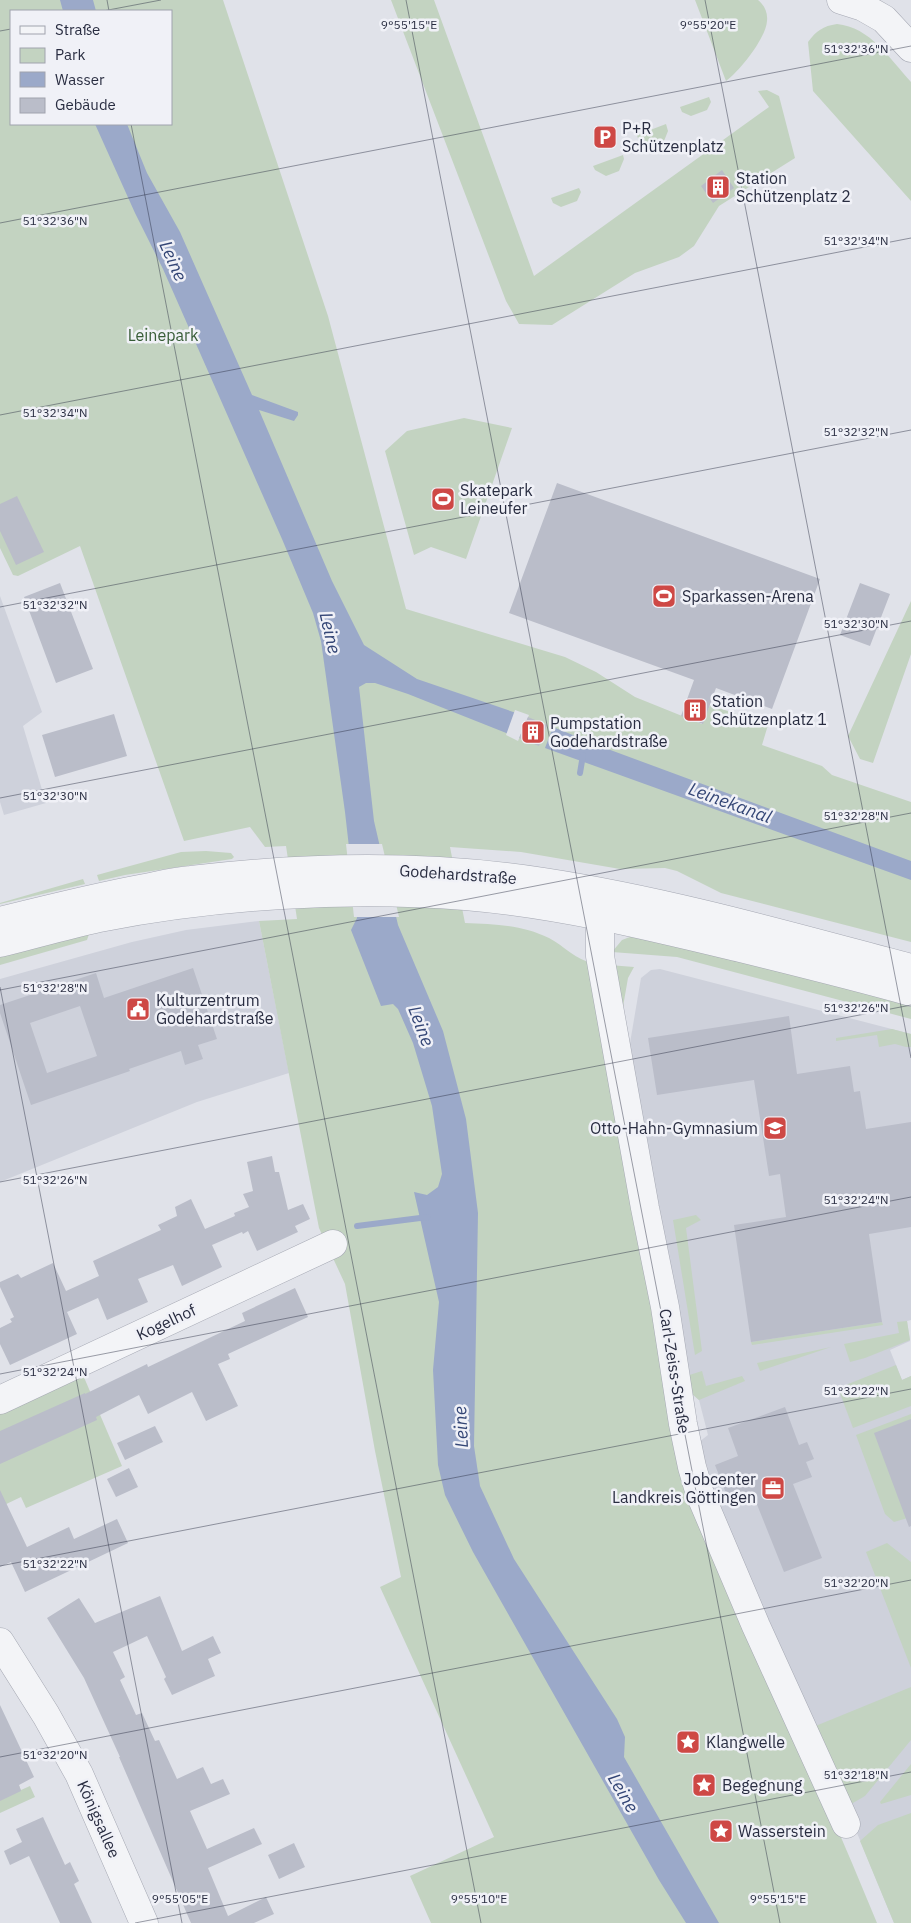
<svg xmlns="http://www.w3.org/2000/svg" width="911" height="1923" font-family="'IBM Plex Sans',sans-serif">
  <rect width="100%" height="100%" fill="#e0e2e9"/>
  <path fill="#ced1db" d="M0 596 42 712 23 726 46 803 4 815 0 802Z
    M259 921 289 1073 197 1102 0 1182V979L132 942 186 930Z
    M660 969 911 1034V1320L907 1321 910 1341 890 1350 902 1380 911 1376V1923H894L860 1840 705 1484 699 1442 708 1435 699 1400 691 1393 629 1049 641 978 651 970Z"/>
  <path fill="#c3d3c1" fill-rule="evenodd" d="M0 0H223L328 316 406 609 565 657 596 672 635 697 702 724 710 705 768 725 762 745 822 766 832 775 911 802V942L721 893 677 871 665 868 620 869 521 852 450 847 465 923C494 924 522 925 549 938 564 946 576 960 593 963L685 1473 852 1863 877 1923H431L410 1876 494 1837 380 1587 401 1577 375 1451 345 1284 319 1228 259 921 297 919 286 846 265 847 250 827 184 841 80 546 18 576 13 575 0 548ZM11 11H171V124H11Z
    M391 0H434L534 276 769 107 758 91 767 90 779 96 795 158 719 206 694 246 679 257 635 273 552 325 519 324 506 301Z
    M695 0H758C764 5 768 12 767 21 766 38 740 71 726 81Z
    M837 24C870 27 890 59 911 82V201L813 91 808 42C816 31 823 26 837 24Z
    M709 97 711 102 707 110 691 116 682 112 680 107Z
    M666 124 668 131 664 141 649 146 639 142 637 135Z
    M623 155 624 159 619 171 606 176 595 170 593 166Z
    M579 188 581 192 577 201 561 207 553 203 551 198Z
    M464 418 512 428 466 559 431 547 414 555 385 451 407 431Z
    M911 601V654L873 763 860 759 848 736Z
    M206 851 231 853 234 857 232 859 125 875 99 881 97 875 181 852Z
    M83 879 85 884 0 904V903Z
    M89 934 87 940 0 965V955Z
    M635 935 911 1002V1019L677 957 612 952 622 940Z
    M609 965 634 967 628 978 620 1024Z
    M892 1029 911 1034V1047H906L895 1044 879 1047 877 1035 836 1041V1038Z
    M696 1215 701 1220 686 1228 702 1351 695 1355 673 1220Z
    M907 1321 910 1340 865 1358 850 1362 844 1344 899 1333 897 1322Z
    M882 1322 883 1325 752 1345 751 1342Z
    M831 1347 760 1371 757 1363Z
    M896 1365 902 1380 911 1376V1406L853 1428 838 1388Z
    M702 1371 706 1386 742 1376 745 1381 699 1400 691 1393 683 1377Z
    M83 1375 122 1466 26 1508 21 1497 0 1507V1413Z
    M911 1414V1517L894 1522 885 1514 856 1435Z
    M887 1543 911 1562V1668L866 1552Z
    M911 1687V1740L865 1796 846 1807 813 1727Z
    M0 1731 11 1768 21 1790 30 1786 35 1797 0 1813Z
    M911 1764V1795L881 1804 880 1802Z
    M911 1813V1923H894L860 1841 878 1825Z"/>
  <path fill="#9ba9c9" d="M60 0H93L96 11H63Z
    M95 124H127L147 173 180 232 252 395 298 412V415L294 421 259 410 332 581 364 645 417 679 528 717 519 738 408 694 375 683H366L359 687 374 821 398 925 443 1031 466 1119 478 1213 474 1446 480 1486 514 1559 617 1719 625 1737 624 1757 719 1923H686L659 1880 473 1552 445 1495 438 1465 433 1370 439 1302 414 1192 427 1195 438 1187 442 1174 432 1106 413 1043 398 1009 393 1004 381 1006 351 930 357 918 345 812 321 641 313 613 282 539 163 269 135 213Z
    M553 727 605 748 911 861V880L545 748Z"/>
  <path fill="#e0e2e9" d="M515 710 529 715 518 741 506 735Z
    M346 844H382L399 917H354Z"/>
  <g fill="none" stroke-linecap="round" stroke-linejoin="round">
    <path stroke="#9ba9c9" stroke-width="6" d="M580 773 583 755
      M357 1226 428 1217"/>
  </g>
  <path fill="#babdc9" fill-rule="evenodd" d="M722 170 734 188 713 203 701 186Z
    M557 483 820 579 772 709 716 688 703 724 681 716 694 680 509 613Z
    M17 496 44 552 16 565 0 531V504Z
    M60 583 93 669 56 683 24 597Z
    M860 583 890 594 870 646 840 635Z
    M114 714 127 756 55 777 42 735Z
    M528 717 547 725 539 746 519 738Z
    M193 968 217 1039 198 1045 203 1059 185 1065 181 1051 129 1069 130 1071 31 1105 0 1013V1005L96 973 104 998ZM80 1006 97 1056 47 1073 30 1023Z
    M789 1016 797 1074 850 1066 854 1092 860 1091 866 1129 911 1122V1227L869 1234 882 1322 751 1342 734 1225 786 1217 780 1174 769 1176 754 1080 657 1095 648 1038Z
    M272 1156 275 1172H279L288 1210 303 1204 310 1219 295 1226 298 1232 257 1251 248 1231 243 1234 242 1232 212 1245 222 1267 182 1286 173 1265 138 1279 148 1302 107 1320 98 1298 67 1312 77 1334 10 1365 0 1344V1328L12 1322 10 1319 14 1317 0 1287V1282L18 1274 21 1278 53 1263 66 1291 99 1276 93 1261 161 1230 158 1225 177 1216 175 1207 191 1199 205 1229 235 1216 234 1213 249 1207 243 1194 253 1191 247 1162Z
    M295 1288 308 1317 228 1354 230 1359 218 1364 238 1406 206 1421 192 1392 148 1414 139 1395 96 1417 97 1420 0 1464V1431L85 1393V1394L147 1364 148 1367 245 1321 242 1313Z
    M785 1407 799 1445 807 1442 814 1459 806 1462 812 1477 793 1484 822 1558 784 1572 752 1492 729 1501 715 1465 738 1456 728 1428Z
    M911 1419V1526L909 1527 874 1433Z
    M155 1426 163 1442 125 1460 117 1443Z
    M129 1468 138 1487 116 1497 107 1479Z
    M0 1490 27 1547 69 1527 74 1539 117 1519 128 1543 25 1592 11 1562 0 1567Z
    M160 1596 182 1651 213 1636 221 1653 208 1659 215 1676 172 1695 164 1679 166 1677 147 1636 113 1652 125 1677 120 1680 136 1715 142 1713 155 1741 159 1740 177 1779 203 1767 211 1784 223 1779 230 1794 190 1811 207 1849 254 1828 262 1844 208 1868 228 1916 266 1897 274 1914 254 1923H191L119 1757H120L84 1678 47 1618 79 1598 95 1623Z
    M0 1705 34 1777 19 1785 21 1791 0 1801Z
    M43 1817 65 1865 70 1862 79 1881 74 1884 92 1923H60L29 1856 10 1865 4 1851 22 1842 16 1829Z
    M294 1843 305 1867 279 1879 268 1855Z"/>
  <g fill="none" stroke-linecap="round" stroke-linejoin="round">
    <g stroke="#a5a8b3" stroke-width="29">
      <path id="minor" d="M841 0 863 7 884 19 911 48
        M600 892V956L645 1208 665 1307 683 1424 692 1467 700 1494 756 1626 846 1824
        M0 921C48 909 96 897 145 888 160 885 176 881 191 880 308 866 427 864 544 882 668 901 790 936 911 968
        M0 943C33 935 66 925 99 918 217 895 346 887 465 896 559 904 649 926 740 948 797 962 854 976 911 992
        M0 1400 333 1244
        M0 1642 46 1715 79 1774 144 1923"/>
    </g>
    <use href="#minor" stroke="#f3f4f7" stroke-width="28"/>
  </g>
  <path fill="none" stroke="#292d41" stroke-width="1" stroke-opacity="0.45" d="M107 0 109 11M406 0 780 1923M705 0 911 1058M103 11 161 0M0 31 11 29M131 124 481 1923M0 223 911 46M0 415 911 238M0 607 911 430M0 798 911 621M0 987 182 1923M0 990 911 813M0 1182 911 1005M0 1374 911 1197M0 1566 911 1389M0 1757 911 1580M135 1923 911 1772"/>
  <defs>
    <g id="parking-square" transform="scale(1.25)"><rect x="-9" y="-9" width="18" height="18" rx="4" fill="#ce4845" stroke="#f0f1f7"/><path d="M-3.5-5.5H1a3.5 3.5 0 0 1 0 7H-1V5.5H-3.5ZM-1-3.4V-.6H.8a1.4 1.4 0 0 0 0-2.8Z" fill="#fff"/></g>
    <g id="building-square" transform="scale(1.25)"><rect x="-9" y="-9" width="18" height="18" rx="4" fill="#ce4845" stroke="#f0f1f7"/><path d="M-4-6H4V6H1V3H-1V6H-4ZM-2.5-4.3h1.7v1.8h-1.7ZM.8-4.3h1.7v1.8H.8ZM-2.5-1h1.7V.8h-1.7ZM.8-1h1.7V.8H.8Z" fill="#fff"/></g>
    <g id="stadium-square" transform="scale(1.25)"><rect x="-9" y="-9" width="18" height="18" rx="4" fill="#ce4845" stroke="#f0f1f7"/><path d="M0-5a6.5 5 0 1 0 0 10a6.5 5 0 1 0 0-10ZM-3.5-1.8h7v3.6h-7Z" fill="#fff"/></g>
    <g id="civic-square" transform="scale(1.25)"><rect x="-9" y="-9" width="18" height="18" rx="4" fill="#ce4845" stroke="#f0f1f7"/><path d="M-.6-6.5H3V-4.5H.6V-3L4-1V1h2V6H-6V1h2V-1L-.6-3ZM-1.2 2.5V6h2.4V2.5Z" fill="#fff"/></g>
    <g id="school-square" transform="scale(1.25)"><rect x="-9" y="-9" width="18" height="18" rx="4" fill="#ce4845" stroke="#f0f1f7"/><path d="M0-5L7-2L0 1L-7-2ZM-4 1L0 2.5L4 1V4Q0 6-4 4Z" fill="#fff"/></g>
    <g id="office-square" transform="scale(1.25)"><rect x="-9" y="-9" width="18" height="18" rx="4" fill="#ce4845" stroke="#f0f1f7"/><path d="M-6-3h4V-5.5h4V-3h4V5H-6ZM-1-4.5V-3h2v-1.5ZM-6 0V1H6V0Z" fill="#fff"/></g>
    <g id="sight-square" transform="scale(1.25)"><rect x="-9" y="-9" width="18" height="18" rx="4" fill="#ce4845" stroke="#f0f1f7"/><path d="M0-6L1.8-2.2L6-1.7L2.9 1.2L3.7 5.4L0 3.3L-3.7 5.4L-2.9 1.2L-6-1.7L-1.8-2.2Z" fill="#fff"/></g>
  </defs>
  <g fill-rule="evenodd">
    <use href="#parking-square" x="605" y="137"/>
    <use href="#building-square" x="718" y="187"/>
    <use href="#stadium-square" x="443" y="499"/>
    <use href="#stadium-square" x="664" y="596"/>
    <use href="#building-square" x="695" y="710"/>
    <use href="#building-square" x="533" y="732"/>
    <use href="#civic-square" x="138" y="1009"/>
    <use href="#school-square" x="775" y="1128"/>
    <use href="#office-square" x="773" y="1488"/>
    <use href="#sight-square" x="688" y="1742"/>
    <use href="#sight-square" x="704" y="1785"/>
    <use href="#sight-square" x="721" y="1831"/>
  </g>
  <g text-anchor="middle" stroke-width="5" stroke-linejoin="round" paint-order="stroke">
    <g font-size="16" fill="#292d41" stroke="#f0f1f7" text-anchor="start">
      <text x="622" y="134">P+R<tspan x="622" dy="18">Schützenplatz</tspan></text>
      <text x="736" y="184">Station<tspan x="736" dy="18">Schützenplatz 2</tspan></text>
      <text x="460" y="496">Skatepark<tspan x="460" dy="18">Leineufer</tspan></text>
      <text x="682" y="602">Sparkassen-Arena</text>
      <text x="712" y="707">Station<tspan x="712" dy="18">Schützenplatz 1</tspan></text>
      <text x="550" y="729">Pumpstation<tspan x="550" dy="18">Godehardstraße</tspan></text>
      <text x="156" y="1006">Kulturzentrum<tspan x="156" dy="18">Godehardstraße</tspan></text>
      <text x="758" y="1134" text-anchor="end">Otto-Hahn-Gymnasium</text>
      <text x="756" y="1485" text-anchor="end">Jobcenter<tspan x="756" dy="18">Landkreis Göttingen</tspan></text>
      <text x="706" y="1748">Klangwelle</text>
      <text x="722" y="1791">Begegnung</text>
      <text x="738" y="1837">Wasserstein</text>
    </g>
    <g font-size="16" fill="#375c36" stroke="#f0f1f7">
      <text x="163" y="341">Leinepark</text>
    </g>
    <g font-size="16" fill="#292d41" stroke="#f0f1f7">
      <text transform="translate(458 874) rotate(4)" y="6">Godehardstraße</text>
      <text transform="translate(166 1322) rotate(-25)" y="6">Kogelhof</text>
      <text transform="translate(675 1371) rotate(81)" y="6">Carl-Zeiss-Straße</text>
      <text transform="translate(99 1819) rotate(66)" y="6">Königsallee</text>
    </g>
    <g font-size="18" font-style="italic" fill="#334575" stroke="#f0f1f7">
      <text transform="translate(173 261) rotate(66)" y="6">Leine</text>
      <text transform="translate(330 633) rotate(77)" y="6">Leine</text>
      <text transform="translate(730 803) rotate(20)" y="6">Leinekanal</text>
      <text transform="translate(421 1026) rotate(69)" y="6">Leine</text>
      <text transform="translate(461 1427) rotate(-93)" y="6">Leine</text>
      <text transform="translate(623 1793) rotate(60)" y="6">Leine</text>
    </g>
  </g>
  <g font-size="12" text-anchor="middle" fill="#292d41" stroke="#f0f1f7" stroke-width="5" stroke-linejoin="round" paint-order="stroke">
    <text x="409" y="29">9°55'15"E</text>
    <text x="708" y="29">9°55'20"E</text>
    <text x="856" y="53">51°32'36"N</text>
    <text x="55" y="225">51°32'36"N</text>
    <text x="856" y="245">51°32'34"N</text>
    <text x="55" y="417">51°32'34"N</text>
    <text x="856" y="436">51°32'32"N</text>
    <text x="55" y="609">51°32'32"N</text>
    <text x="856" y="628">51°32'30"N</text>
    <text x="55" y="800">51°32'30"N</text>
    <text x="856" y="820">51°32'28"N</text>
    <text x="55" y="992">51°32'28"N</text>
    <text x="856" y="1012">51°32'26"N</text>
    <text x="55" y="1184">51°32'26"N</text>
    <text x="856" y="1204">51°32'24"N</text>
    <text x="55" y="1376">51°32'24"N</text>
    <text x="856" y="1395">51°32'22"N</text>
    <text x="55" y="1568">51°32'22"N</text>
    <text x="856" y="1587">51°32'20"N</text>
    <text x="55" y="1759">51°32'20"N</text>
    <text x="856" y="1779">51°32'18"N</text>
    <text x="180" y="1903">9°55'05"E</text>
    <text x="479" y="1903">9°55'10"E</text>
    <text x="778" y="1903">9°55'15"E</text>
  </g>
  <rect x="10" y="10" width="162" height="115" fill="#f0f1f7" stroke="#a0a3ae"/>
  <rect x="20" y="26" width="25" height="8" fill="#f3f4f7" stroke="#a0a3ae"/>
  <text x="55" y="35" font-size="15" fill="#292d41">Straße</text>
  <rect x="20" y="48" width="25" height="15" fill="#c3d3c1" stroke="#a0a3ae"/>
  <text x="55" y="60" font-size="15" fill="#292d41">Park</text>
  <rect x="20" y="72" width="25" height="15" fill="#9ba9c9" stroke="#a0a3ae"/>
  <text x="55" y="85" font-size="15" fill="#292d41">Wasser</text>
  <rect x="20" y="98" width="25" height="15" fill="#babdc9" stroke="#a0a3ae"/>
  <text x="55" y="110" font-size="15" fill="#292d41">Gebäude</text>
</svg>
